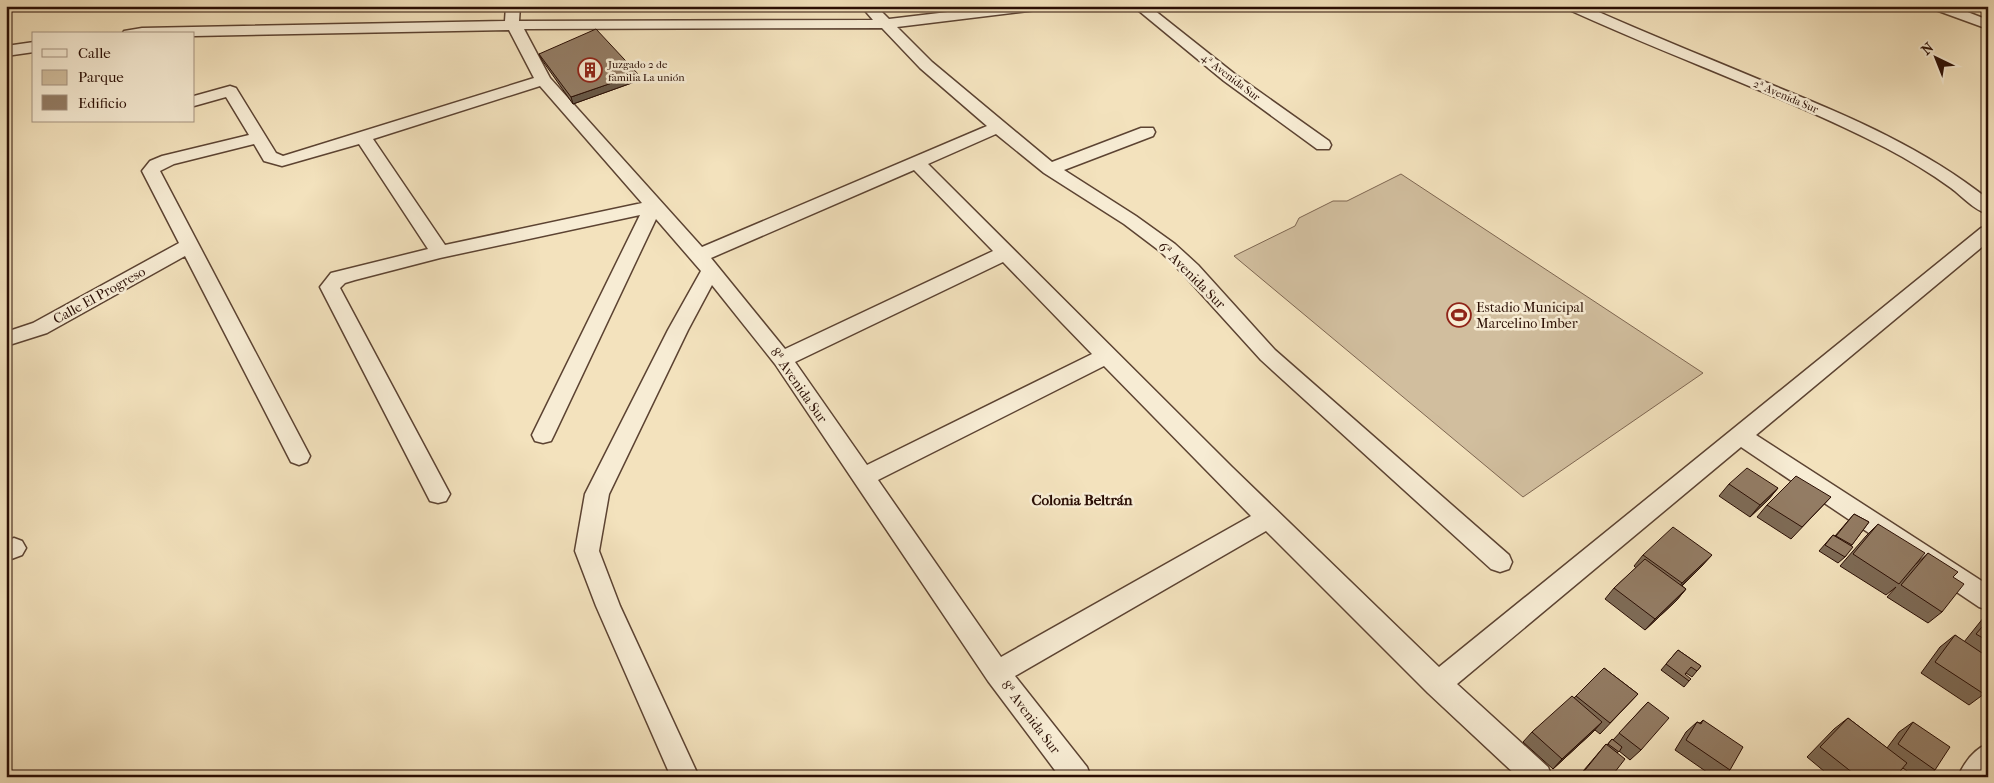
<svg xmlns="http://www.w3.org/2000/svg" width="1994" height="783" font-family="'IM FELL French Canon',serif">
  <rect width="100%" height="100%" fill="#f3e2bd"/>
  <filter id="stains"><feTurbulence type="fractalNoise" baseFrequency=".004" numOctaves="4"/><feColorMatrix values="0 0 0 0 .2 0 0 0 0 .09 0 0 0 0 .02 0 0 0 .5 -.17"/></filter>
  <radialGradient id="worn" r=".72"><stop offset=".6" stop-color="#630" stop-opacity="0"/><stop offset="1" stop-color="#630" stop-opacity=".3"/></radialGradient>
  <path fill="#d1be9e" stroke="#7e6651" d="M1401 174 1703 373 1523 497 1234 256 1295 226 1299 218 1333 201H1347Z"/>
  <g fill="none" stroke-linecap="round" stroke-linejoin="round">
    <g stroke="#5c4332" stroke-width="3">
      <path id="street" d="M506 6H520L519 21 873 20 861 6H876L889 19 998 6H1044L1037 10 897 27 932 62 1052 162 1141 128H1153L1155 132 1153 136 1064 170 1136 216 1175 244 1198 265 1275 350 1509 555 1512 562 1509 569 1500 572 1491 569 1261 360 1184 275 1161 252 1124 224 1044 173 996 134 928 164 1232 467 1439 667 1981 228 1988 226V242L1756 435 1988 585V610L1979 607 1741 447 1457 684 1548 767 1552 777H1518L1428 693 1266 531 1015 676 1087 767 1091 777H1060L988 681 775 364 712 285 688 330 609 494 599 551 620 606 699 777H671L596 606 575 551 585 494 668 330 701 271 656 219 554 435 551 441 543 443 535 441 532 435 640 215 440 258 355 280 345 283 340 288 450 494 446 501 438 503 430 501 320 287 331 273 428 249 359 144 282 166 264 161 254 144 174 164 160 171 310 456 307 462 299 465 291 462 185 256 47 333 6 346V332L33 323 179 243 142 171 150 161 162 156 249 135 226 97 194 106V96L230 86 236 88 276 153 283 156 534 78 509 30 194 36V34H122L124 31 142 28 505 21ZM882 28 920 68 987 126 702 247 550 78 524 29ZM540 86 642 203 445 245 373 139ZM914 170 993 251 785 349 711 258ZM1003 262 1092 354 867 465 795 362ZM1104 366 1251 516 1001 657 878 480Z
        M1133 6H1149L1236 75 1329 141 1331 145 1329 149H1317L1224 81Z
        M1565 6H1585C1648 34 1713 60 1777 87 1851 117 1925 149 1988 199V214C1974 210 1962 196 1951 188 1930 173 1909 160 1886 148 1792 100 1691 64 1594 21L1567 9Z
        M1931 6H1952L1988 20V29L1933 9Z
        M34 42V52L6 56V46Z
        M14 538 22 541 26 548 22 555 6 561V541Z
        M1988 744V777H1958C1964 763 1974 749 1988 744Z"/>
    </g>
    <use href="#street" fill="#f7ecd4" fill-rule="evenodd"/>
  </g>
  <path fill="#7e6b56" stroke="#2a0e04" d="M539 54 640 80 573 104 542 60Z
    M1729 484 1778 488 1768 500 1750 517 1719 496Z
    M1831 497 1791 539 1757 517 1767 505Z
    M1854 514 1869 522 1851 546 1845 557 1838 563 1819 551 1833 535 1835 536Z
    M1878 524 1916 564 1928 553 1953 577 1942 612 1928 623 1887 597 1896 587 1886 595 1840 566 1866 536Z
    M1643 555 1702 566 1682 586 1686 589 1676 601 1645 630 1605 599 1614 588 1636 568 1634 566Z
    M1988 614V689L1984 694 1969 705 1921 673 1940 647 1955 635 1964 642 1984 617Z
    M1678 650 1701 666 1692 677 1686 673 1685 674 1689 681 1684 687 1661 670Z
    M1604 668 1638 694 1600 734 1595 730 1553 769 1523 742 1532 732 1574 698Z
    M1648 702 1641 750 1630 760 1619 751 1617 753 1611 777H1578L1601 750 1606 744 1607 745 1612 739 1613 740Z
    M1848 718 1887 748 1899 732 1913 722 1935 770 1925 777H1915L1903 768 1895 777H1831L1807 757 1834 729Z
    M1703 720 1730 770 1722 777H1714L1675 750 1686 732 1697 722 1700 723Z"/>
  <path fill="#675746" stroke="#2a0e04" d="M638 74 640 80 573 104 571 97Z
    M1778 488 1768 500 1750 517 1760 505Z
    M1712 555 1702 566 1672 595 1682 583Z
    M1686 589 1676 601 1645 630 1655 619Z
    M1602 722 1592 733 1553 769 1562 759Z"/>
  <path fill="#937c64" stroke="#2a0e04" d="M596 29 638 74 571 97 539 54Z
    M1747 468 1778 488 1760 505 1729 484Z
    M1796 476 1831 497 1802 527 1767 505Z
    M1854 514 1869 522 1852 545 1836 536Z
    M1878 524 1925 553 1899 584 1853 554Z
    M1673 527 1712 555 1682 583 1643 555Z
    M1833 535 1853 547 1845 557 1825 545Z
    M1928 553 1958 572 1953 577 1964 584 1942 612 1901 585Z
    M1645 559 1686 589 1655 619 1614 588Z
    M1988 620V641L1976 634Z
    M1955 635 1988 657V689L1984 694 1935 662Z
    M1678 650 1701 666 1697 671 1691 667 1685 674 1691 679 1689 681 1666 664Z
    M1604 668 1638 694 1610 723 1576 696Z
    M1572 696 1602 722 1562 759 1532 732Z
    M1648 702 1669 718 1641 750 1619 733Z
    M1848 718 1907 763 1895 777H1858L1820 747Z
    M1703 720 1743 747 1730 770 1686 740 1697 722 1701 724Z
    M1913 722 1950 747 1935 770 1898 744Z
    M1612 739 1622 747 1619 752 1608 744Z
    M1606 744 1625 759 1611 777H1583L1581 775Z"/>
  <defs>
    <g id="building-ring" transform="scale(1.25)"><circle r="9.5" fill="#f7ecd4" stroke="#8f2418" stroke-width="1.5"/><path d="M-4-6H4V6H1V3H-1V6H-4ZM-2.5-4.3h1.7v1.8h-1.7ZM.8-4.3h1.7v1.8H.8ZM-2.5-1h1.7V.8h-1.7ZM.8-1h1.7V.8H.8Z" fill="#8f2418"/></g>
    <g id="stadium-ring" transform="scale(1.25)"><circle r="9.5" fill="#f7ecd4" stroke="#8f2418" stroke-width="1.5"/><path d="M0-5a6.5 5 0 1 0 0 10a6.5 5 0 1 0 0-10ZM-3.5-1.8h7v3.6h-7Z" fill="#8f2418"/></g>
  </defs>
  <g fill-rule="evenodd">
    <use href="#building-ring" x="590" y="70"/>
    <use href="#stadium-ring" x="1459" y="315"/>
  </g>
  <g text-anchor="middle" stroke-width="5" stroke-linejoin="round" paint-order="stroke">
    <g font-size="11" fill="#2a0e04" stroke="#f7ecd4" text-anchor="start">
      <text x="608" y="68">Juzgado 2 de<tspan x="608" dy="13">familia La unión</tspan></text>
    </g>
    <g font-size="11" fill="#2a0e04" stroke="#f7ecd4">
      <text transform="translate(1231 77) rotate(37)" y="4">4ª Avenida Sur</text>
      <text transform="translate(1786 96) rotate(23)" y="4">2ª Avenida Sur</text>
    </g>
    <g font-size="14" fill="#2a0e04" stroke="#f7ecd4">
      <text transform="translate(1192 275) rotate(45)" y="5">6ª Avenida Sur</text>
      <text transform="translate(99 295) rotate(-29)" y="5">Calle El Progreso</text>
      <text transform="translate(799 385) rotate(55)" y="5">8ª Avenida Sur</text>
      <text transform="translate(1031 717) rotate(53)" y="5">8ª Avenida Sur</text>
    </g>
    <g font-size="14" fill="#2a0e04" stroke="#f7ecd4" text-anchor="start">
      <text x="1476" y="312">Estadio Municipal<tspan x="1476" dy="16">Marcelino Imber</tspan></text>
    </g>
    <g font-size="15" font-weight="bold" fill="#2a0e04" stroke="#f7ecd4">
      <text x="1082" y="505">Colonia Beltrán</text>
    </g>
  </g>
  <rect width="1994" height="783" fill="none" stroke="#f3e2bd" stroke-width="25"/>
  <rect x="8" y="8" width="1979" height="768" fill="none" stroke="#2a0e04" stroke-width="2.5"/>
  <rect x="12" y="12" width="1969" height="758" fill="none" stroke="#2a0e04"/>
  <rect x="32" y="32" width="162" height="90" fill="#f7ecd4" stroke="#a59381"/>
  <rect x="42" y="49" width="25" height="8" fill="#f7ecd4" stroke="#a59381"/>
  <text x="78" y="58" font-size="15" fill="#2a0e04">Calle</text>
  <rect x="42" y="70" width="25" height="15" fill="#d1be9e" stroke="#a59381"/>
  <text x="78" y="82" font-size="15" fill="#2a0e04">Parque</text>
  <rect x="42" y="95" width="25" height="15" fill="#937c64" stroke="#a59381"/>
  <text x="78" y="108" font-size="15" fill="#2a0e04">Edificio</text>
  <g transform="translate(1936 58) rotate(317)" stroke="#f7ecd4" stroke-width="4" paint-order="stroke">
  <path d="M0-4L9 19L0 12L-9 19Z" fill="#2a0e04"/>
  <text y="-8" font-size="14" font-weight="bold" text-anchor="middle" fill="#2a0e04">N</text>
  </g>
  <rect width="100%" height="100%" filter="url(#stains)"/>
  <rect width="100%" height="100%" fill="url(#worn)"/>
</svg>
